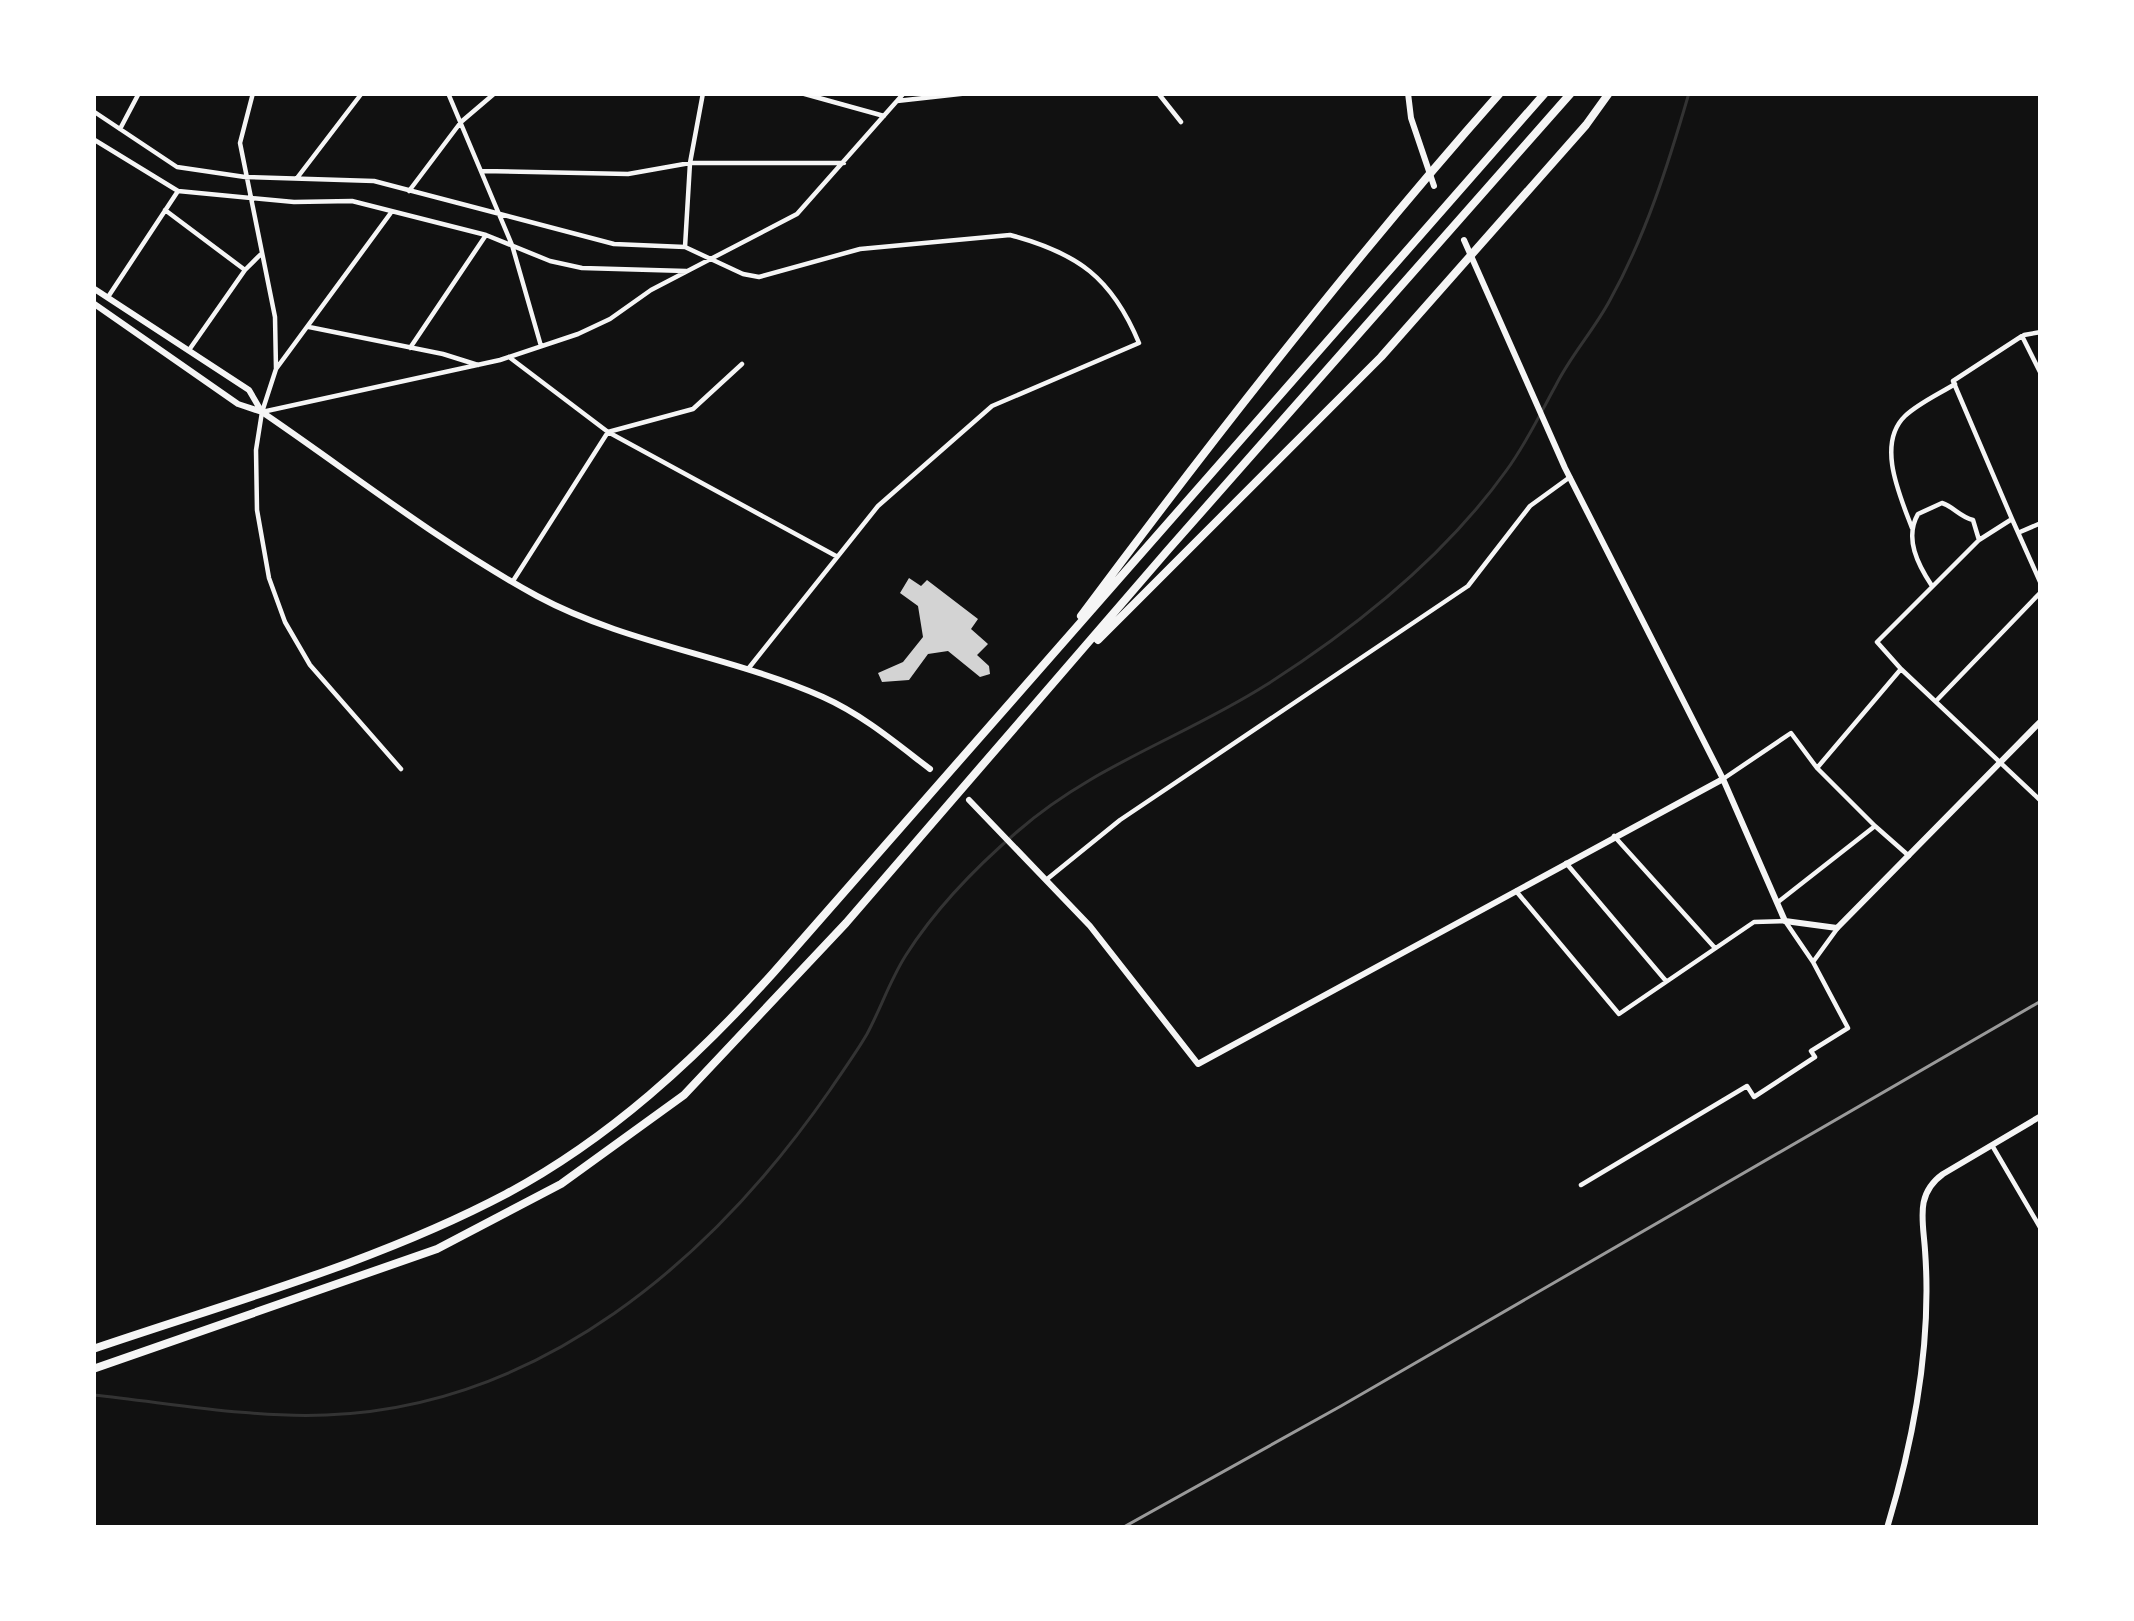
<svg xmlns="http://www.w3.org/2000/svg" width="2134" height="1621" font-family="Cabin,sans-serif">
  <rect width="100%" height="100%" fill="#111"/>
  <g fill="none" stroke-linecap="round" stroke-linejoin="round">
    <path stroke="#333" stroke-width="3" d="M93 1395C170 1403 249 1418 326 1415 541 1407 712 1260 830 1090 842 1072 856 1053 867 1034 881 1008 890 980 906 955 936 908 976 867 1018 831 1092 766 1184 737 1266 685 1354 629 1445 556 1506 471 1526 444 1540 414 1556 385 1571 355 1594 330 1610 300 1646 235 1668 165 1689 93"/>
  </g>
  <path fill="#d3d3d3" d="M909 578 921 586 927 580 978 619 971 629 988 644 977 655 989 666 990 674 980 677 948 651 928 654 909 680 882 682 878 673 903 662 923 637 918 606 900 593Z"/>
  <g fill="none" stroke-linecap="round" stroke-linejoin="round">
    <path stroke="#f5f5f5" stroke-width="4.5" d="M253 93 240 143 275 317 276 369 262 412 256 450 257 510 269 578 285 622 310 665 401 769
      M448 93 512 245 541 346
      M801 93 884 116
      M1158 93 1181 122
      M897 101 969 93
      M93 111 177 167 245 177 374 181 614 244 685 247 743 274 759 277 860 249 1010 235C1078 253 1112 278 1139 343L992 406 878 506 748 669
      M120 129 139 93
      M93 139 178 191 294 202 352 201 486 235 550 261 582 268 686 271
      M482 171 628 174 690 163H844
      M297 178 362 93
      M409 191 461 122 495 93
      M165 210 245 270
      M685 247 690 163 703 93
      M108 297 178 191
      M309 327 443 354 478 365
      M2024 335 2041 332
      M410 348 486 235
      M189 350 245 270 260 255
      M509 357 608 432 836 556
      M276 369 390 214
      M262 412 500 360 578 334 610 319 651 290 797 214 904 93
      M2012 519 1953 381 2022 336 2041 374
      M1912 528C1900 496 1876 444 1905 416 1919 403 1939 394 1955 384
      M2020 532 2041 523
      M513 581 608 432 693 409 742 364
      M1932 586C1918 565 1904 538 1918 514L1942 503C1954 507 1960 517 1973 520L1979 540
      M1901 669 1877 642 1979 540 2012 519 2041 584
      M1937 700 2041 592
      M1817 768 1901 669 2041 801
      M1723 779 1791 733 1817 768 1875 826
      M1614 836 1715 948
      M1566 863 1666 981
      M1046 880 1120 820 1468 586 1530 506 1570 477
      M1516 891 1619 1014 1754 922 1785 921 1813 962 1837 929
      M1778 902 1875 826 1909 856
      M1993 1147 2041 1229
      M1581 1185 1747 1086 1754 1097 1815 1057 1811 1051 1848 1028 1813 962"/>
    <path stroke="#f5f5f5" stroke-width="6" d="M1408 93 1411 118 1434 186
      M1464 240 1565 468 1723 779 1785 921 1837 928 2041 721
      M93 288 249 390 260 409
      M93 303 238 404 262 412C353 474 440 543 537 596 626 644 731 656 823 697 863 715 896 743 930 769
      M969 800 1090 926 1198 1064 1723 779
      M1887 1528C1914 1439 1932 1343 1925 1250 1923 1220 1915 1194 1943 1174L2041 1116"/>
    <path stroke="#f5f5f5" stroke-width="8" d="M1081 616C1214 437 1352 260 1500 93
      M1098 640 1381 357 1586 125 1609 93
      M93 1349C231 1302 377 1262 506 1194 609 1139 696 1059 774 972L1545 93
      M93 1369 437 1249 561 1184 684 1095 846 923 1168 550 1571 93"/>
    <path stroke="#9a9a9a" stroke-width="3" d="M1122 1528 1341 1406 2041 1001"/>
  </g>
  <rect width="2134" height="1621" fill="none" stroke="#ffffff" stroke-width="192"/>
</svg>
